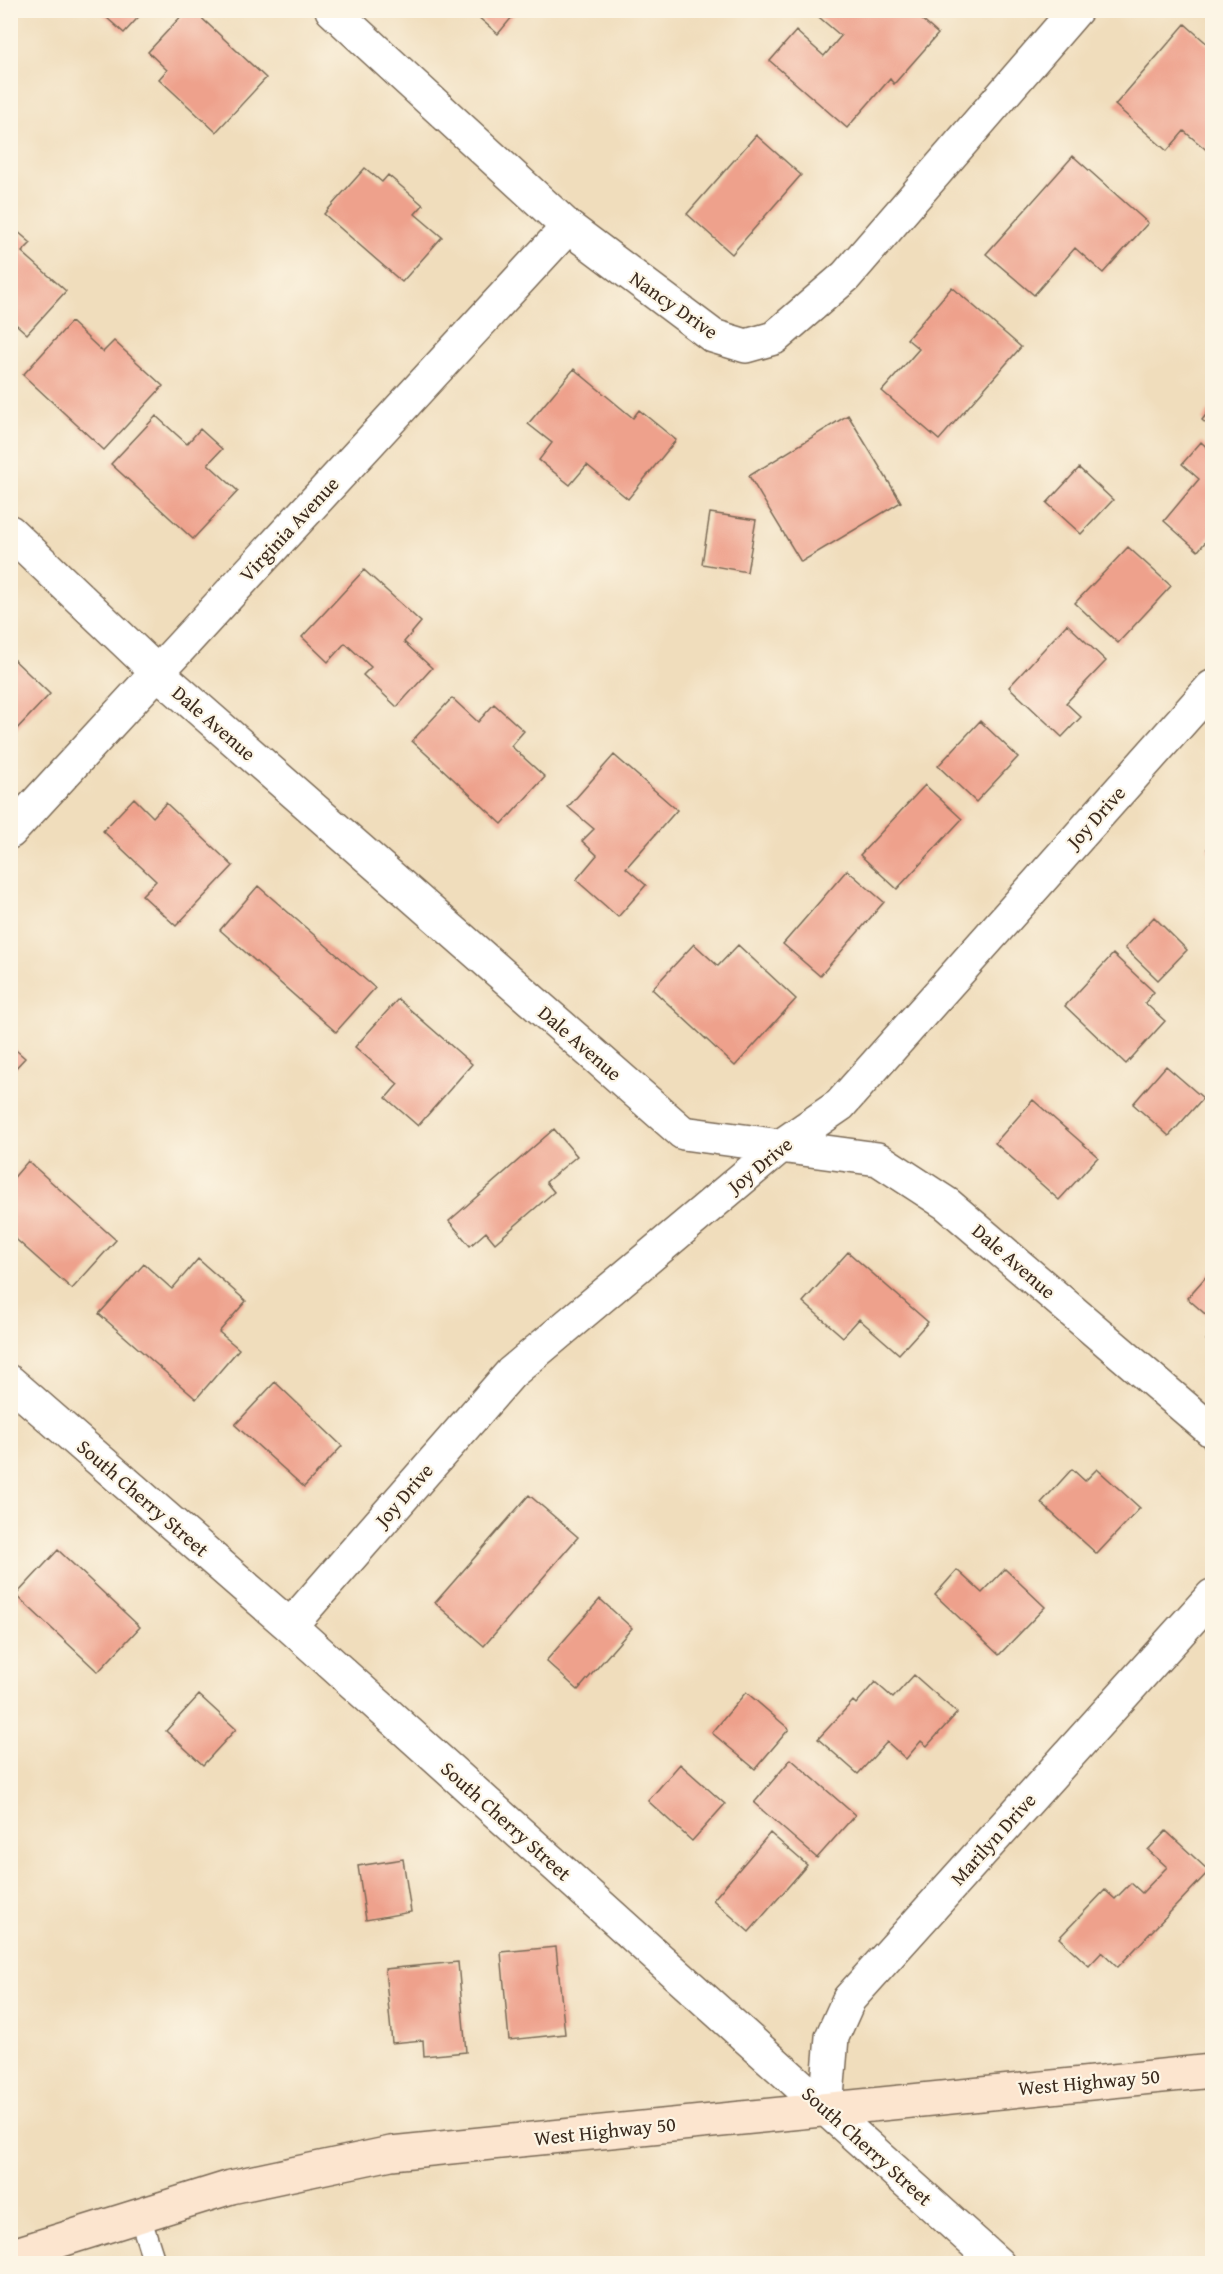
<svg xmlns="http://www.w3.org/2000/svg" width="1223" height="2274" font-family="'Gentium Book Plus',serif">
  <rect width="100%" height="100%" fill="#fcf5e5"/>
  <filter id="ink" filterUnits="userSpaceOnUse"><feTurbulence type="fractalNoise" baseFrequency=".0167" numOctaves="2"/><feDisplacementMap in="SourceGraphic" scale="12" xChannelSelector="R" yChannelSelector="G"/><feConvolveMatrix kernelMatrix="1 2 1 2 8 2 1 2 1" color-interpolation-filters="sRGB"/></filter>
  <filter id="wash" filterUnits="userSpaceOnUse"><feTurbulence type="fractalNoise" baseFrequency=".008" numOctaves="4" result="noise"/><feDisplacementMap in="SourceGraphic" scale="24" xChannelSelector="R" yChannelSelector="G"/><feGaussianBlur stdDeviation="1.35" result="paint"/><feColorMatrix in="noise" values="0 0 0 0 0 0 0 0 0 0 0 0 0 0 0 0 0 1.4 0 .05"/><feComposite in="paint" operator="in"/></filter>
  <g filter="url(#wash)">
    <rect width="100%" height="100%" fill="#f0ddbc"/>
    <g id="blocks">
      <path fill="#eea18c" d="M98 10H145L124 33Z
        M187 10H193L266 78 216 132 159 79 167 70 148 52Z
        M470 10H518L498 34Z
        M815 10H911L938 34 894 84 890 79 847 128 770 61 796 31 824 56 841 36 813 12Z
        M1185 24 1212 48V150L1210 153 1184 131 1167 151 1115 105Z
        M756 135 801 175 732 254 687 214Z
        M1073 156 1148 223 1103 273 1075 248 1034 295 986 254Z
        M365 168 382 182 388 175 423 205 415 214 442 237 402 282 324 214Z
        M10 225 31 243 22 252 66 291 27 334 10 319Z
        M952 287 1021 347 939 440 882 391 919 349 907 339Z
        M71 322 103 352 114 341 163 386 104 450 23 375Z
        M574 369 633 418 639 410 676 440 628 499 587 465 570 485 539 460 552 443 528 424Z
        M1212 407V429L1202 420Z
        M848 415 901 502 801 562 749 476Z
        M156 416 187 444 200 429 222 449 208 464 238 491 193 539 111 464Z
        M1201 442 1212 452V534L1198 551 1164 521 1199 479 1182 464Z
        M1079 468 1113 500 1081 534 1047 503Z
        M710 513 756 520 747 572 702 564Z
        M1128 547 1171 586 1118 643 1075 603Z
        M364 570 421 622 404 642 432 668 397 707 363 675 371 667 345 643 328 662 302 637Z
        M1067 624 1106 661 1066 703 1081 717 1062 737 1009 687Z
        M10 656 50 694 10 736Z
        M452 698 478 722 494 704 524 731 511 746 545 777 502 824 412 741Z
        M980 721 1018 757 976 802 938 766Z
        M614 755 677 810 626 868 646 885 618 917 576 880 597 855 582 841 594 829 568 807Z
        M925 785 962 819 897 889 860 855Z
        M134 798 153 817 166 803 233 866 176 926 142 895 156 881 103 831Z
        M1212 843V855L1207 849Z
        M847 870 884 902 820 976 783 944Z
        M258 886 375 988 336 1032 220 930Z
        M1154 917 1187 950 1158 980 1125 948Z
        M694 944 718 966 738 945 796 999 735 1066 652 989Z
        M1113 954 1154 992 1145 1003 1165 1021 1126 1064 1065 1006Z
        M398 999 472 1064 418 1126 386 1098 398 1084 355 1047Z
        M10 1045 25 1058 10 1074Z
        M1166 1066 1203 1098 1169 1136 1133 1104Z
        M1033 1100 1098 1157 1059 1200 995 1143Z
        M554 1129 577 1156 546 1182 554 1192 495 1243 486 1232 470 1246 449 1221Z
        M28 1161 116 1240 72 1289 10 1234V1182Z
        M848 1252 928 1322 899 1354 859 1319 843 1337 803 1302Z
        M198 1259 246 1301 219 1332 239 1349 196 1399 99 1314 144 1264 172 1289Z
        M1212 1270V1320L1187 1298Z
        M1212 1332V1346L1206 1340Z
        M275 1382 342 1446 304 1487 235 1425Z
        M1072 1469 1085 1481 1097 1469 1140 1508 1097 1554 1041 1503Z
        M529 1495 578 1537 484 1646 435 1603Z
        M58 1550 140 1627 98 1672 16 1595Z
        M1005 1569 1045 1607 999 1655 935 1595 957 1570 982 1593Z
        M600 1599 632 1628 578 1690 546 1661Z
        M914 1675 957 1713 927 1746 921 1741 906 1759 887 1742 858 1774 818 1739 853 1701 856 1704 875 1682 893 1698Z
        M746 1692 789 1729 755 1769 712 1733Z
        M199 1695 236 1729 203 1765 166 1731Z
        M791 1759 855 1815 817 1858 754 1803Z
        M680 1764 725 1804 692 1841 648 1801Z
        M1166 1831 1209 1871 1118 1967 1102 1952 1089 1966 1059 1938 1105 1890 1115 1899 1131 1883 1142 1893 1167 1867 1148 1850Z
        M770 1833 807 1865 749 1932 713 1900Z
        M403 1859 411 1912 366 1920 358 1866Z
        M556 1947 565 2034 509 2040 501 1952Z
        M458 1962 466 2052 424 2056 423 2040 392 2043 385 1969Z"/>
    </g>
  </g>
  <g filter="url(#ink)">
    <use href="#blocks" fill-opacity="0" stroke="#7a6955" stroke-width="1.5"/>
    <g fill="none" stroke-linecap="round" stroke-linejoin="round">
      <g stroke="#7a6955" stroke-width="24">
        <path id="service" d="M139 2214 155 2264"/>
      </g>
      <g stroke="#7a6955" stroke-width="36">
        <path id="minor" d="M332 10 568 227 713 336 746 346 774 338 846 276 1076 10
          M10 532 157 672 683 1133 878 1159 947 1204 1212 1431
          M10 832 568 227
          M10 1382 290 1626 998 2264
          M290 1626 511 1373 782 1145 840 1105 1212 687
          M826 2108 832 2037 849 1999 1212 1596"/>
      </g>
      <g stroke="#7a6955" stroke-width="36">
        <path id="secondary" d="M10 2256 231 2187 391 2153 1212 2071"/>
      </g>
      <use href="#service" stroke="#fff" stroke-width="21"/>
      <use href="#minor" stroke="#fff" stroke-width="33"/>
      <use href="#secondary" stroke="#fce5cf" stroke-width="33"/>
    </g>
  </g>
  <g text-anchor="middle" stroke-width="4.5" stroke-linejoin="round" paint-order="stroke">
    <g font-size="20" fill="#3b2a1e" stroke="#fcf5e5">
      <text transform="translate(674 305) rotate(35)" y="7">Nancy Drive</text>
      <text transform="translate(289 529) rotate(-47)" y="7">Virginia Avenue</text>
      <text transform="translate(214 723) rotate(41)" y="7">Dale Avenue</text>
      <text transform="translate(1096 817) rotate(-48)" y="7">Joy Drive</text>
      <text transform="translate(580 1043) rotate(41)" y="7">Dale Avenue</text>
      <text transform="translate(760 1165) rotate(-39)" y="7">Joy Drive</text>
      <text transform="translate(1014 1261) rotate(41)" y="7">Dale Avenue</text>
      <text transform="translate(404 1495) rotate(-49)" y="7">Joy Drive</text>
      <text transform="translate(143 1498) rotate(41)" y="7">South Cherry Street</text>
      <text transform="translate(506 1821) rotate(42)" y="7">South Cherry Street</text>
      <text transform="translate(993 1839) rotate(-48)" y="7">Marilyn Drive</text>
      <text transform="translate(1089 2082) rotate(-5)" y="7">West Highway 50</text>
      <text transform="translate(605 2131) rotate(-6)" y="7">West Highway 50</text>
      <text transform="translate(867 2146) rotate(42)" y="7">South Cherry Street</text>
    </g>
  </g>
  <rect width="1223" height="2274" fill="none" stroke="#fcf5e5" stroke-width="36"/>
</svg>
